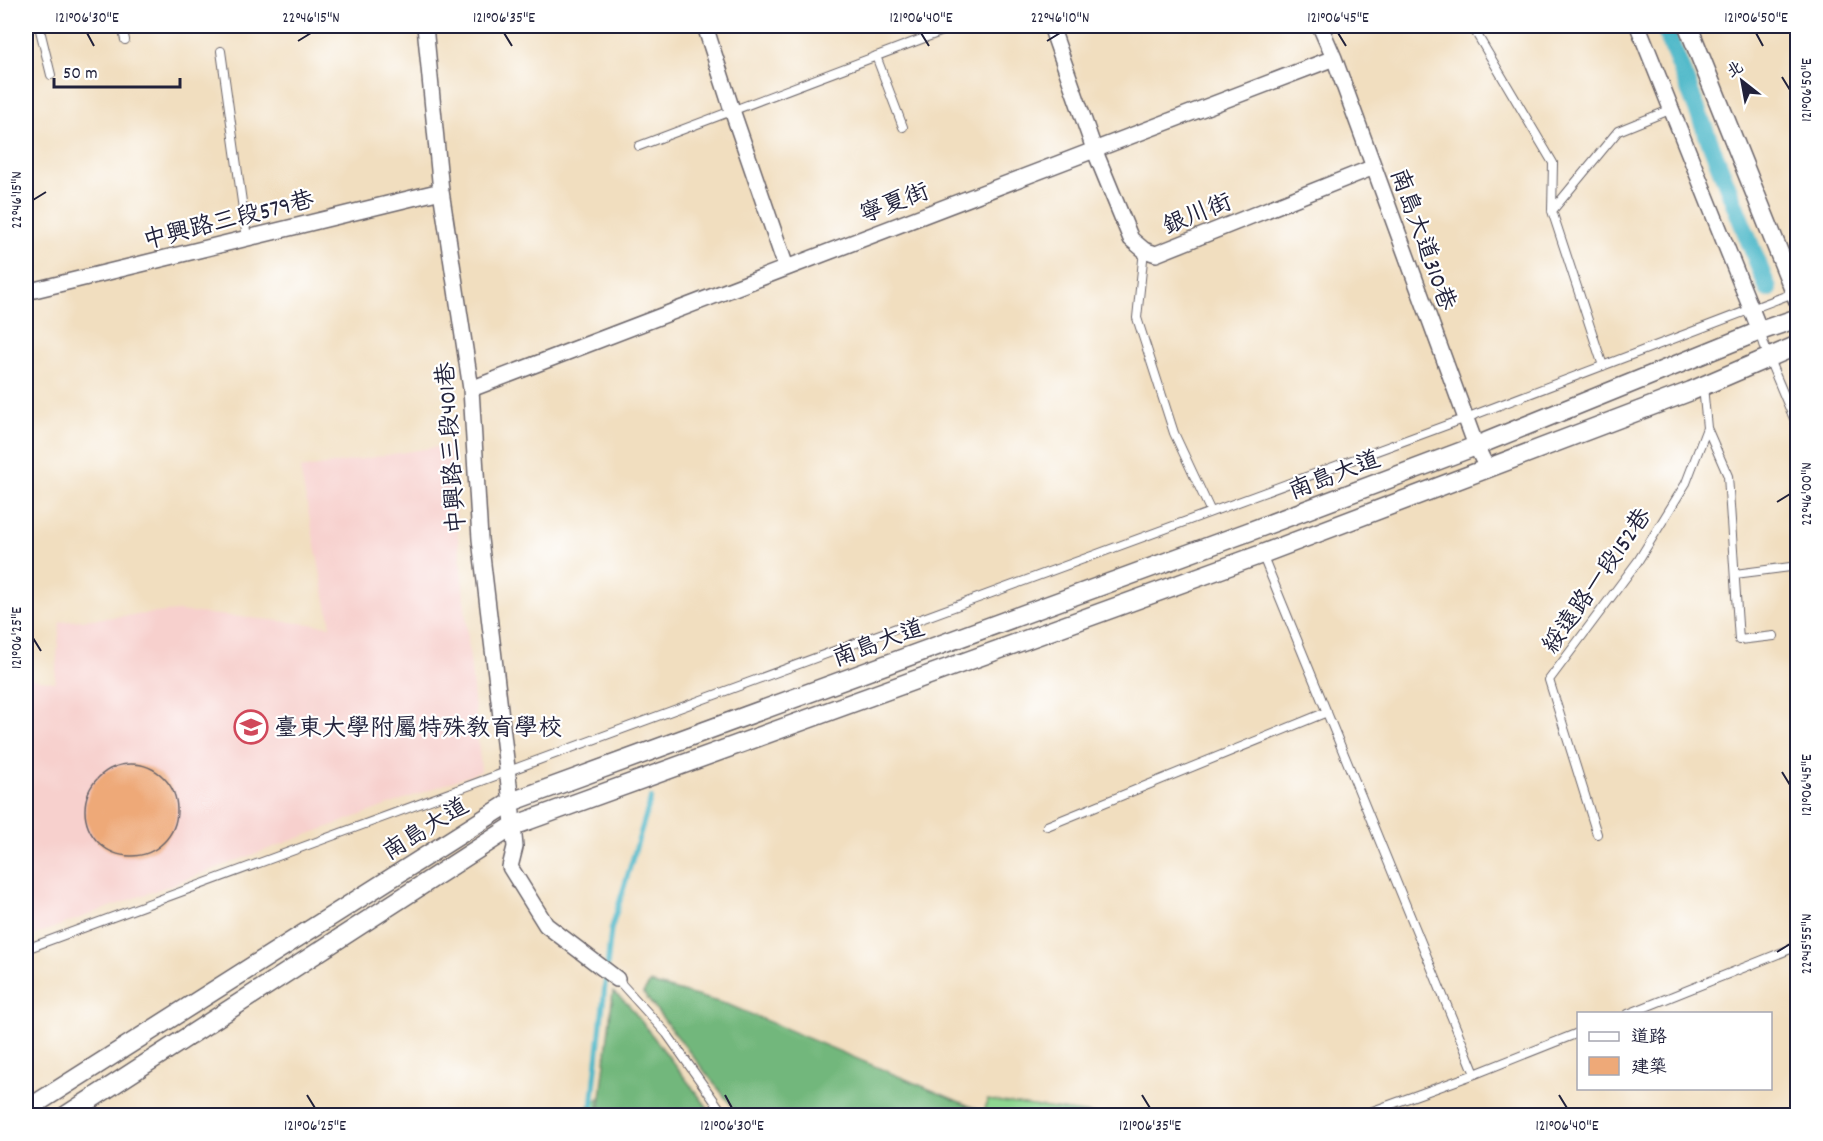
<svg xmlns="http://www.w3.org/2000/svg" width="1823" height="1141" font-family="Dekko,'LXGW WenKai TC',sans-serif">
  <rect width="100%" height="100%" fill="#fff"/>
  <filter id="ink" filterUnits="userSpaceOnUse"><feTurbulence type="fractalNoise" baseFrequency=".0167" numOctaves="2"/><feDisplacementMap in="SourceGraphic" scale="12" xChannelSelector="R" yChannelSelector="G"/><feConvolveMatrix kernelMatrix="1 2 1 2 8 2 1 2 1" color-interpolation-filters="sRGB"/></filter>
  <filter id="wash" filterUnits="userSpaceOnUse"><feTurbulence type="fractalNoise" baseFrequency=".008" numOctaves="4" result="noise"/><feDisplacementMap in="SourceGraphic" scale="24" xChannelSelector="R" yChannelSelector="G"/><feGaussianBlur stdDeviation="1.35" result="paint"/><feColorMatrix in="noise" values="0 0 0 0 0 0 0 0 0 0 0 0 0 0 0 0 0 1.4 0 .05"/><feComposite in="paint" operator="in"/></filter>
  <g filter="url(#wash)">
    <rect width="100%" height="100%" fill="#f1debf"/>
    <path fill="#f7d0cd" d="M449 445 481 771 26 938V678L55 682 60 622 178 611 331 626 300 469Z"/>
    <path fill="#8ed691" stroke="#587c66" stroke-width="1.5" d="M599 1098 597 1115H577Z
      M987 1100 1099 1115H984Z"/>
    <path fill="#72b77b" stroke="#4a6c5b" stroke-width="1.5" d="M650 983 729 1005 984 1112V1115H739L643 993Z
      M613 992 628 1004 708 1108 712 1115H599Z"/>
    <g fill="none" stroke-linecap="round" stroke-linejoin="round">
      <path stroke="#4cb7c8" stroke-width="5" d="M591 1116 611 930 651 798"/>
      <path stroke="#4cb7c8" stroke-width="18" d="M1664 26 1768 289"/>
    </g>
    <g id="blocks">
      <path fill="#eea978" d="M85 810a46 46 0 1 1 92 0a46 46 0 1 1-92 0Z"/>
    </g>
  </g>
  <g filter="url(#ink)">
    <use href="#blocks" fill-opacity="0" stroke="#6a6469" stroke-width="1.5"/>
    <g fill="none" stroke-linecap="round" stroke-linejoin="round">
      <g stroke="#6a6469" stroke-width="10">
        <path id="service" d="M39 26 51 75
          M122 26 125 40
          M1472 26 1553 163 1552 211 1603 366
          M221 51 247 238
          M876 56 903 127
          M639 146 956 26
          M1552 211 1618 131 1672 109
          M1144 250 1137 318 1174 433 1211 512
          M1760 331 1768 357 1798 428
          M1707 428 1728 476 1739 640 1774 636
          M1262 554 1475 1074
          M1735 574 1798 566
          M1047 826 1327 712
          M1597 834 1549 680 1638 561 1686 483 1707 428 1703 386
          M26 949 1466 418 1796 292
          M617 979 667 1034 725 1116
          M1628 1014 1798 946
          M1359 1116 1475 1074 1578 1033"/>
      </g>
      <g stroke="#6a6469" stroke-width="18">
        <path id="minor" d="M425 26 441 191 471 389 480 539 511 802 515 847 510 867 546 925 617 979
          M705 26 732 110 786 267
          M1320 26 1334 58 1476 446 1487 468
          M1638 26 1760 331
          M1052 29 1094 149 1131 239 1144 250 1156 254 1374 167
          M26 292 441 191
          M471 389 1334 58"/>
      </g>
      <g stroke="#6a6469" stroke-width="21">
        <path id="tertiary" d="M1688 26 1798 300
          M26 1110 511 802 1248 532 1476 446 1760 331 1798 318
          M65 1116 513 826 1262 554 1691 391 1798 345"/>
      </g>
      <use href="#service" stroke="#fff" stroke-width="8"/>
      <use href="#minor" stroke="#fff" stroke-width="15"/>
      <use href="#tertiary" stroke="#fff" stroke-width="18"/>
    </g>
  </g>
  <path fill="none" stroke="#22223b" stroke-width="2" d="M87 33 94 46M504 33 512 46M921 33 929 46M1338 33 1346 46M1756 33 1763 46M298 41 311 33M1047 41 1060 33M1782 77 1790 90M33 200 46 192M1777 502 1790 494M33 638 41 651M1782 772 1790 785M1777 952 1790 944M307 1095 315 1108M725 1095 732 1108M1142 1095 1150 1108M1559 1095 1567 1108"/>
  <defs>
    <g id="school-ring" transform="scale(1.725)"><circle r="9.5" fill="#fff" stroke="#d1495b" stroke-width="1.5"/><path d="M0-5L7-2L0 1L-7-2ZM-4 1L0 2.5L4 1V4Q0 6-4 4Z" fill="#d1495b"/></g>
  </defs>
  <g fill-rule="evenodd">
    <use href="#school-ring" x="251" y="727"/>
  </g>
  <g text-anchor="middle" stroke-width="4.5" stroke-linejoin="round" paint-order="stroke">
    <g font-size="24" fill="#22223b" stroke="#fff">
      <text transform="translate(894 202) rotate(-21)" y="8">寧夏街</text>
      <text transform="translate(1197 213) rotate(-22)" y="8">銀川街</text>
      <text transform="translate(228 219) rotate(-14)" y="8">中興路三段579巷</text>
      <text transform="translate(1424 239) rotate(70)" y="8">南島大道310巷</text>
      <text transform="translate(450 448) rotate(-94)" y="8">中興路三段401巷</text>
      <text transform="translate(1334 474) rotate(-21)" y="8">南島大道</text>
      <text transform="translate(1596 580) rotate(-55)" y="8">綏遠路一段152巷</text>
      <text transform="translate(878 642) rotate(-20)" y="8">南島大道</text>
      <text transform="translate(425 828) rotate(-32)" y="8">南島大道</text>
    </g>
    <g font-size="24" fill="#22223b" stroke="#fff" text-anchor="start">
      <text x="274" y="735">臺東大學附屬特殊教育學校</text>
    </g>
  </g>
  <rect width="1823" height="1141" fill="none" stroke="#fff" stroke-width="66"/>
  <rect x="1577" y="1012" width="195" height="78" fill="#ffffff" stroke="#a7a7b1" stroke-width="1.5"/>
  <rect x="1589" y="1032" width="30" height="9" fill="#ffffff" stroke="#a7a7b1" stroke-width="1.5"/>
  <text x="1631" y="1042" font-size="18" fill="#22223b">道路</text>
  <rect x="1589" y="1057" width="30" height="18" fill="#eea978" stroke="#a7a7b1" stroke-width="1.5"/>
  <text x="1631" y="1072" font-size="18" fill="#22223b">建築</text>
  <g transform="translate(1742 81) rotate(329)" stroke="#ffffff" stroke-width="4.5" paint-order="stroke">
  <path d="M0-4.5L10 22L0 15L-10 22Z" fill="#22223b"/>
  <text y="-9" font-size="16" font-weight="bold" text-anchor="middle" fill="#22223b">北</text>
  </g>
  <path d="M54 78v9h126v-9" fill="none" stroke="#22223b" stroke-width="3"/>
  <text x="63" y="78" font-size="18" fill="#22223b" stroke="#ffffff" stroke-width="4.5" paint-order="stroke">50 m</text>
  <rect x="33" y="33" width="1757" height="1075" fill="none" stroke="#22223b" stroke-width="2"/>
  <g font-size="15" text-anchor="middle" fill="#22223b">
    <text x="87" y="22">121°06'30"E</text>
    <text x="311" y="22">22°46'15"N</text>
    <text x="504" y="22">121°06'35"E</text>
    <text x="921" y="22">121°06'40"E</text>
    <text x="1060" y="22">22°46'10"N</text>
    <text x="1338" y="22">121°06'45"E</text>
    <text x="1756" y="22">121°06'50"E</text>
    <text transform="translate(1806 90) rotate(-90)" y="5">121°06'50"E</text>
    <text transform="translate(16 200) rotate(-90)" y="5">22°46'15"N</text>
    <text transform="translate(1806 494) rotate(-90)" y="5">22°46'00"N</text>
    <text transform="translate(16 638) rotate(-90)" y="5">121°06'25"E</text>
    <text transform="translate(1806 785) rotate(-90)" y="5">121°06'45"E</text>
    <text transform="translate(1806 944) rotate(-90)" y="5">22°45'55"N</text>
    <text x="315" y="1130">121°06'25"E</text>
    <text x="732" y="1130">121°06'30"E</text>
    <text x="1150" y="1130">121°06'35"E</text>
    <text x="1567" y="1130">121°06'40"E</text>
  </g>
</svg>
